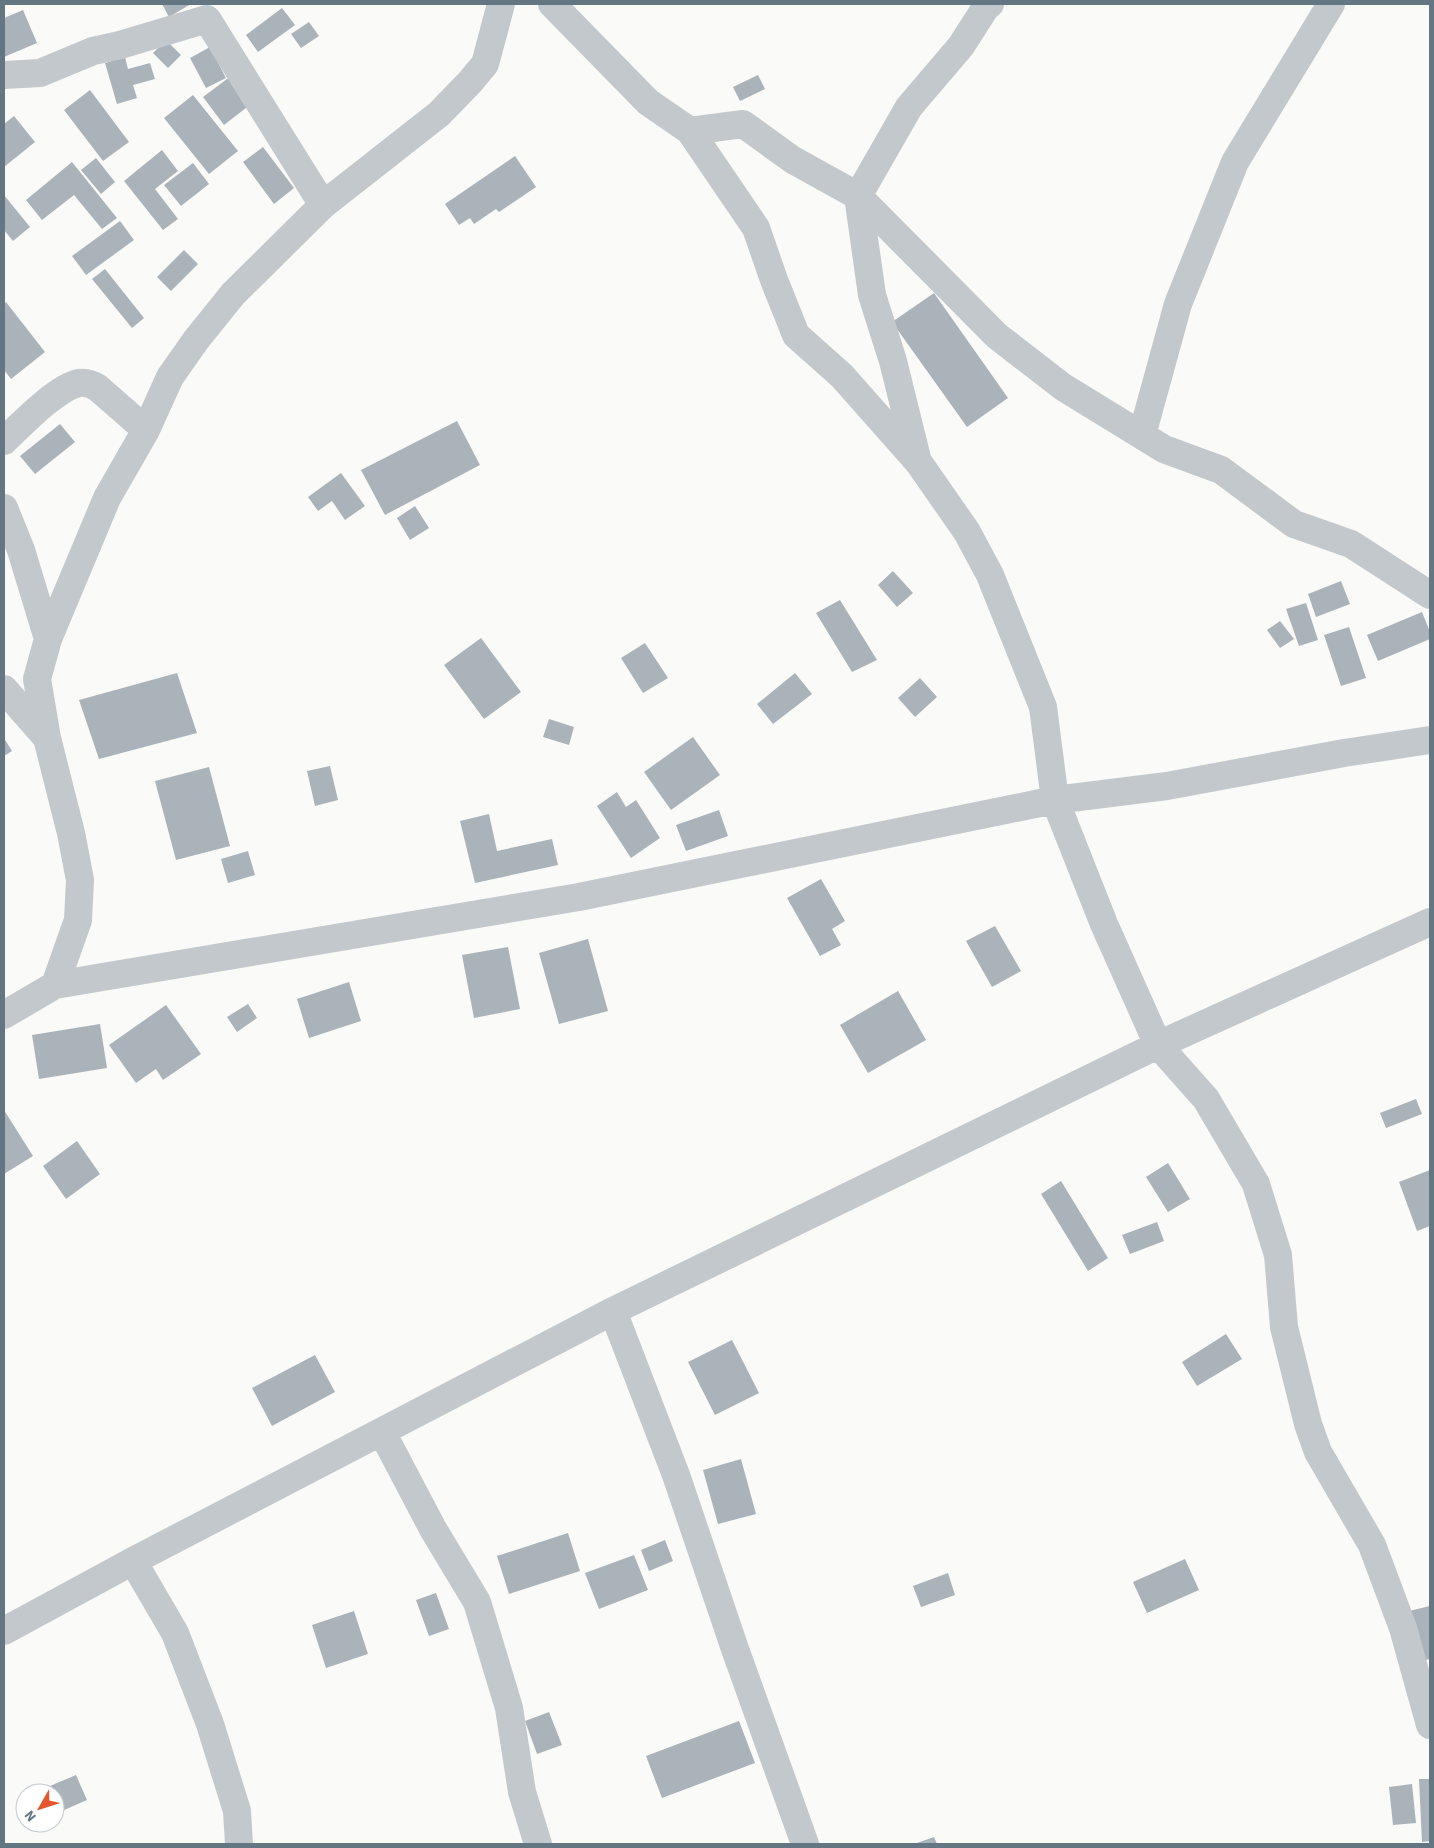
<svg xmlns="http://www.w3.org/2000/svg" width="1434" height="1848" font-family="'Source Sans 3',sans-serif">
  <rect width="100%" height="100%" fill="#fafaf8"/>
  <path fill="#aab3b9" d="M162 4H191L169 17Z
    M282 8 295 25 258 52 246 35Z
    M23 10 37 43 4 57V18Z
    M309 22 319 36 301 48 291 34Z
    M166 40 181 55 168 68 153 53Z
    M210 47 226 78 206 88 190 58Z
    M125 57 128 69 150 63 155 79 133 85 137 98 117 104 105 63Z
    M758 75 765 89 740 101 733 87Z
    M231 76 251 104 224 125 203 97Z
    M90 90 129 142 103 161 64 110Z
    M193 95 238 151 209 174 164 118Z
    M14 116 35 142 4 167V124Z
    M263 147 294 188 274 204 243 162Z
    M162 150 178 171 155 189 178 219 163 230 124 181Z
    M515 156 536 187 499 212 496 209 474 224 470 218 459 225 445 204Z
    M96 158 115 182 101 194 81 170Z
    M72 162 117 218 102 229 74 195 42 220 26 200Z
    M193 163 209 184 181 206 164 185Z
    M4 195 30 227 13 241 4 230Z
    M120 221 134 240 86 275 72 256Z
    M184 250 198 264 171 291 157 277Z
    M105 269 144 318 132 328 92 279Z
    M934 293 1008 398 967 427 892 322Z
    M6 302 45 352 11 379 4 370V304Z
    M457 421 480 465 385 515 361 470Z
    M60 424 75 442 35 474 20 456Z
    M341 473 365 506 345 520 332 501 318 511 308 497Z
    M415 506 429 528 410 540 397 518Z
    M893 571 913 593 897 607 878 585Z
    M1341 581 1350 604 1316 617 1308 594Z
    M840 600 877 660 852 672 816 613Z
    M1306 603 1318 640 1299 646 1286 609Z
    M1422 612 1430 632V639L1378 661 1367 635Z
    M1280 621 1294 639 1280 648 1267 630Z
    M1349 627 1366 678 1341 686 1324 635Z
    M481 638 521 692 484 719 444 665Z
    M645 643 668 678 643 693 621 658Z
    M177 673 197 733 99 759 79 700Z
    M795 673 812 694 773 724 757 704Z
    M920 678 937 697 915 717 898 698Z
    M549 719 574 727 569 745 543 737Z
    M693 737 720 775 671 810 644 772Z
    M4 738 12 751 4 756Z
    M330 766 338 800 315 806 307 771Z
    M209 767 230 846 176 860 155 781Z
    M617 792 626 807 636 800 660 838 631 858 597 806Z
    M719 810 728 836 686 851 676 825Z
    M489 814 497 851 552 839 558 865 475 883 460 821Z
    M248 851 255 875 228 883 221 859Z
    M821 879 845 921 832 929 841 945 820 956 787 898Z
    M995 926 1021 971 992 987 966 941Z
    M588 939 608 1011 559 1024 539 953Z
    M508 947 520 1009 474 1018 462 955Z
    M349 982 361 1021 309 1038 297 999Z
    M898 991 926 1040 868 1073 840 1025Z
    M248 1004 257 1018 237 1032 227 1017Z
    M166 1005 201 1054 163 1080 156 1069 136 1083 109 1045Z
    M100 1024 107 1068 39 1079 32 1035Z
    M1416 1099 1422 1114 1386 1128 1380 1113Z
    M4 1110 33 1156 4 1174Z
    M77 1141 100 1174 66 1199 43 1166Z
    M1168 1163 1190 1199 1168 1212 1146 1177Z
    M1430 1170V1226L1417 1231 1399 1182Z
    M1061 1181 1108 1258 1088 1271 1041 1194Z
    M1157 1222 1164 1241 1130 1254 1122 1235Z
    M1226 1334 1242 1359 1197 1386 1182 1362Z
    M732 1340 759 1393 715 1415 688 1362Z
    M315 1355 335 1392 272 1426 252 1388Z
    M741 1459 756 1514 718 1524 703 1470Z
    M568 1533 580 1571 509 1594 497 1556Z
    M665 1540 673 1561 649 1571 641 1550Z
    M634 1555 648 1590 599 1609 585 1573Z
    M1185 1559 1199 1590 1147 1613 1133 1582Z
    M948 1573 955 1595 921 1607 913 1586Z
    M436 1593 449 1629 429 1636 416 1600Z
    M1430 1606V1659L1420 1661 1409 1611Z
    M354 1611 368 1654 326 1668 312 1625Z
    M549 1712 562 1745 537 1754 525 1721Z
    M739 1721 755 1763 662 1798 646 1756Z
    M76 1775 87 1800 55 1814V1793H39L38 1791Z
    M1419 1779H1430V1841L1422 1842Z
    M1412 1784 1416 1823 1393 1825 1389 1787Z
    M934 1837 937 1844H914Z"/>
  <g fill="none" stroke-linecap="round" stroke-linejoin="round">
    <path stroke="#c3c8cc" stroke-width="28" d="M552 4 648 102 690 131 756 228 774 280 796 335 842 376 919 463 967 532 990 575 1043 707 1055 800 1104 924 1158 1045 1206 1099 1256 1184 1278 1255 1284 1327 1308 1424 1318 1452 1372 1545 1403 1628 1430 1725
      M4 75 40 73 93 51 120 45 207 19 323 205
      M690 131 743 124 793 160 858 196 997 336 1063 387 1164 449 1221 470 1294 524 1351 544 1430 595
      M1142 435 1178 304 1235 162 1331 4
      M4 441C22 424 56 388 79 383 87 382 92 384 98 388L146 430
      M917 458 893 361 872 295 858 196 909 107 961 46 986 7 990 4
      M4 508 21 550 48 639
      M4 689 47 738
      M55 985 78 920 80 880 71 833 47 738 37 679 48 639 107 498 146 430 170 377 196 340 233 294 323 205 439 114 470 82 485 64 501 4
      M4 1015 55 985 579 897 1055 800 1167 786 1344 753 1430 740
      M613 1311 676 1475 735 1649 805 1844
      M382 1432 433 1529 477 1602 509 1708 522 1792 538 1844
      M133 1561 175 1633 210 1724 237 1811 239 1844
      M4 1631 133 1561 613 1311 1158 1045 1430 922"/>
  </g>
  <rect width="1434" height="1848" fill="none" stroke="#657683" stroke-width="10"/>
  <g transform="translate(40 1808) rotate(231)"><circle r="24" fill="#ffffff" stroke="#c1c8cd"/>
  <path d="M0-4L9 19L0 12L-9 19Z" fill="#e4572e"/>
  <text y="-8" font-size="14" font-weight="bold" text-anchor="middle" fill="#657683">N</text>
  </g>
</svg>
